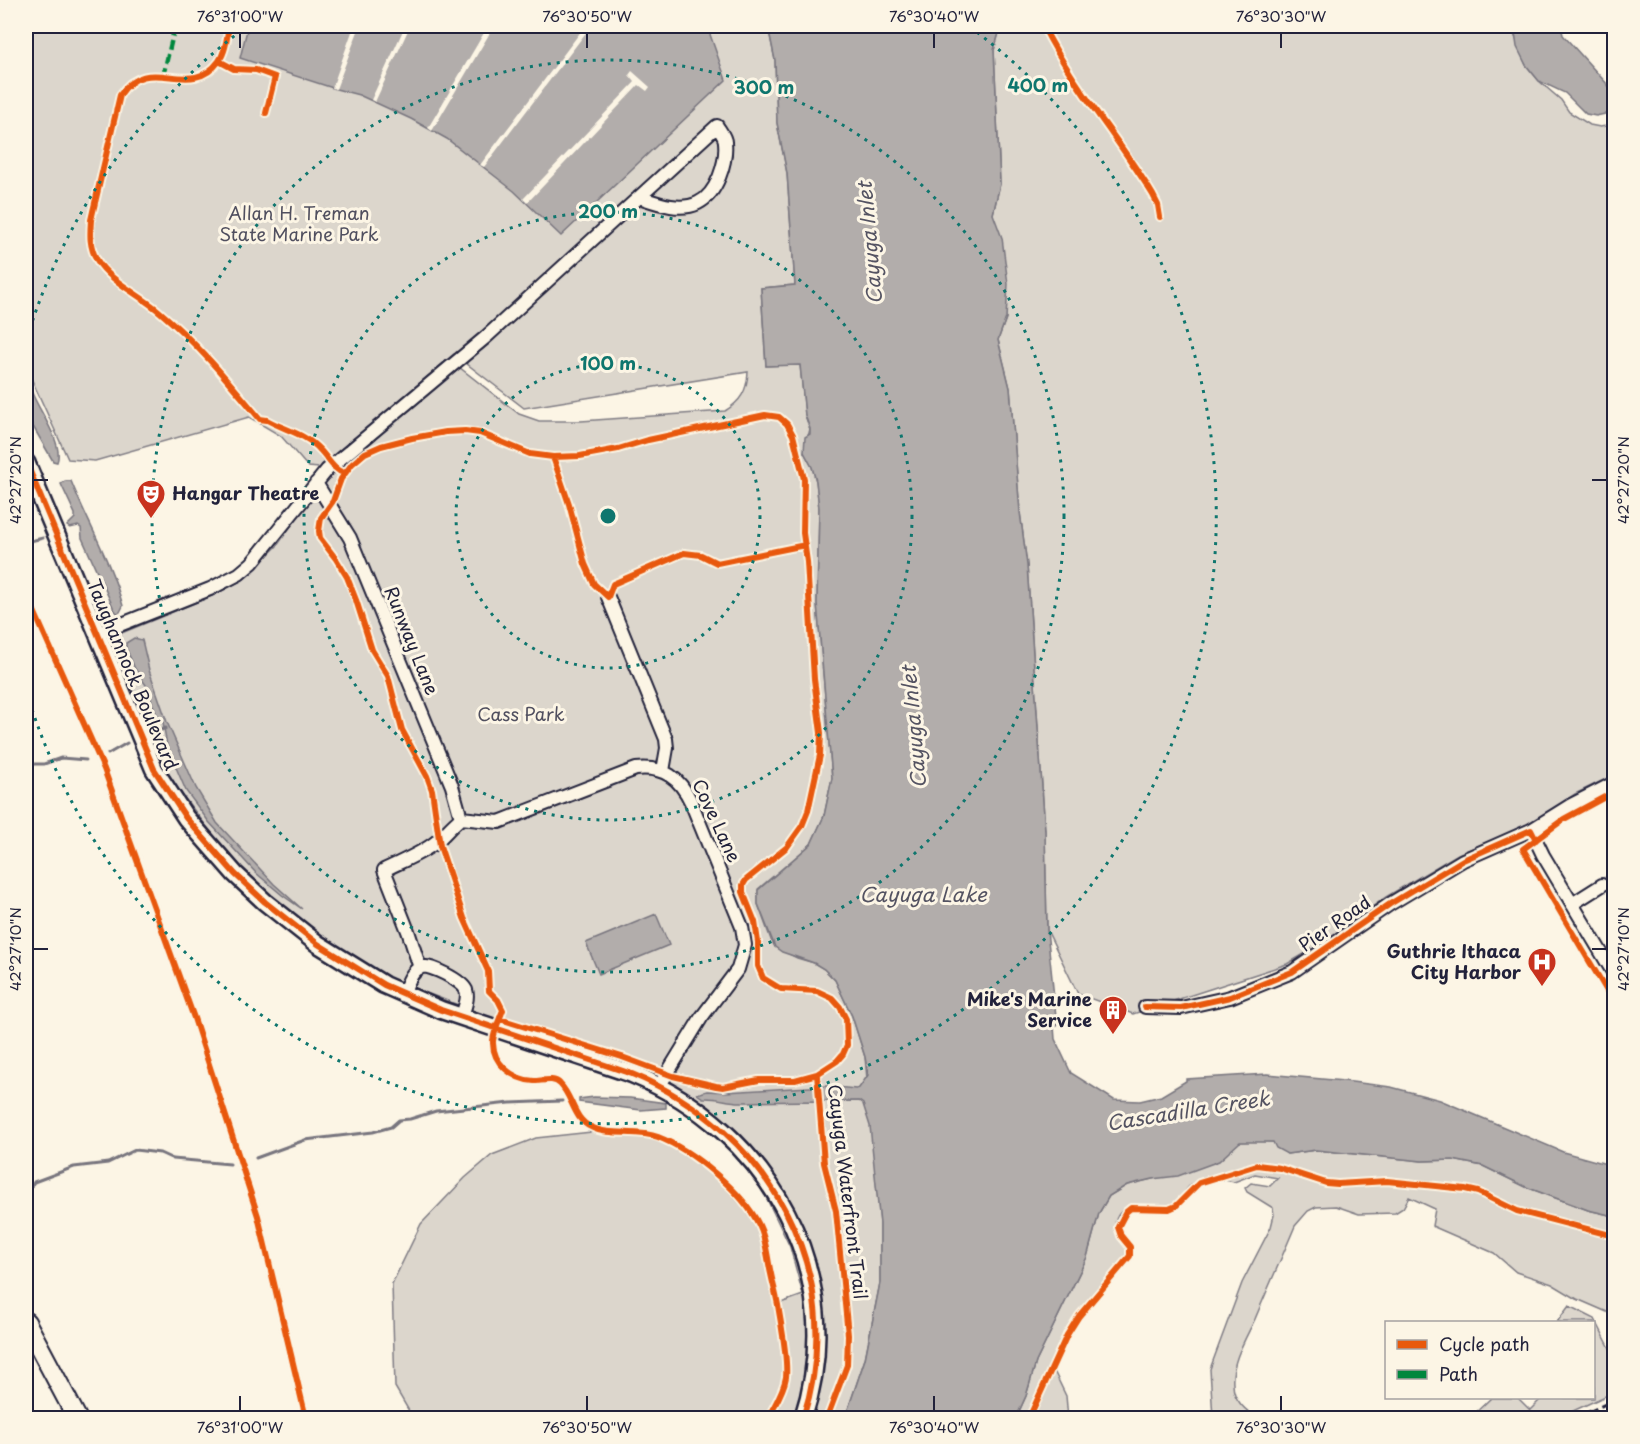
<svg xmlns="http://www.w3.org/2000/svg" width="1640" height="1444" font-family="'Playpen Sans',sans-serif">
  <rect width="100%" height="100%" fill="#fcf5e5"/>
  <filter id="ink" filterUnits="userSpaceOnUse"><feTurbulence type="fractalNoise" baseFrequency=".0167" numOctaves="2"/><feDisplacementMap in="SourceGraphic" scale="12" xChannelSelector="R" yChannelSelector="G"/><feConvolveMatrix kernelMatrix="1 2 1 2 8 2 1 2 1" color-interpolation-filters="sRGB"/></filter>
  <g filter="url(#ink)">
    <path fill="#dcd6cc" stroke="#7f7c84" stroke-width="1.5" d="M26 26H768L775 60 777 123 787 173 795 285 761 288 766 366 800 364 805 415 810 429 804 452 812 467 816 481 819 508 817 603 832 778 824 816 811 844 758 889V904L771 940 775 947 797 958 814 963 824 969 835 980 852 1016 865 1057 880 1224V1283L865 1359 845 1418H413L395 1387 392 1284 421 1224 465 1178 492 1155 536 1138 601 1131 637 1133 669 1142 701 1162 759 1224 778 1304 803 1295 790 1247 764 1193 737 1156 691 1116 662 1097 487 1016 390 979 363 964 301 921 265 891 229 855 179 791 150 744 107 639 214 595 244 579 277 546 302 510 316 496 327 477 455 364 519 414 539 421H581L725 411C741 401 747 391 748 372L524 408 454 354 319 468 308 467 281 436 249 417 95 461 68 459 26 367Z
      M1001 26H1514V34L1526 65 1539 81 1561 100 1569 112 1590 125 1600 127 1606 126 1614 116V775L1575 794 1526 827 1458 854 1386 897 1318 946 1287 964 1133 1014 1078 994 1047 930 1045 831 1027 565 1020 512 1010 388 998 340 1006 318 993 214 1000 184 994 50Z
      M1253 1141 1273 1142 1287 1154 1316 1150 1422 1161 1453 1160 1483 1166 1526 1187 1588 1210 1614 1216V1232L1519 1209 1469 1187 1383 1178 1333 1181 1262 1162 1247 1164 1192 1184C1184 1189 1183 1198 1176 1202 1162 1211 1147 1203 1132 1205 1110 1214 1111 1233 1126 1248V1256L1074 1317 1051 1361 1026 1418H1016L1026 1396 1036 1362 1087 1257 1099 1213 1109 1196 1127 1185 1152 1179 1232 1147 1239 1142Z
      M1255 1167 1286 1172 1332 1187 1384 1184 1463 1191 1479 1196 1525 1217 1614 1239V1315L1577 1299 1552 1284 1516 1272 1494 1253 1432 1226 1435 1209 1409 1197 1403 1208 1395 1213 1359 1214 1336 1206 1316 1207 1308 1211 1295 1226C1282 1257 1268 1288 1255 1319 1246 1338 1231 1362 1233 1384 1233 1400 1246 1412 1259 1418H1213L1210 1369 1242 1283 1271 1227 1274 1215 1273 1208 1247 1192 1245 1188 1251 1183 1270 1186 1278 1178 1255 1174 1234 1182 1224 1180 1225 1178Z
      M1569 1306 1595 1319 1614 1356V1392L1558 1418H1470L1491 1398H1518L1530 1410 1542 1398H1594V1322H1557Z
      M1054 1371 1066 1396 1068 1418H1031Z"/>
    <path fill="#b2adab" stroke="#78757e" stroke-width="1.5" d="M248 26H707L726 80 561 236 514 191 447 139 411 119 359 95 336 89 240 58Z
      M768 26H1001L994 50 1000 184 993 214 1002 238 1008 284 1006 318 998 340 1010 388 1020 512 1027 565 1045 831 1047 930 1057 1026H1054L1055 1039 1071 1073 1114 1100 1140 1101 1161 1096 1186 1081V1079L1267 1074 1344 1081 1391 1087 1440 1100 1563 1152 1614 1166V1216L1588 1210 1526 1187 1483 1166 1453 1160 1422 1161 1316 1150 1287 1154 1276 1148 1273 1142H1240L1219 1161 1178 1176 1152 1179 1127 1185 1109 1196 1099 1213 1087 1257 1036 1362 1026 1396 1016 1418H845L865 1359 880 1283V1224L870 1126 863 1104 859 1101C820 1101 780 1101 741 1102 727 1102 717 1097 703 1098L697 1094 707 1091 726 1092 826 1086 856 1089 859 1088 868 1075 865 1057 852 1016 835 980 824 969 814 963 782 952 775 947 758 904V890L811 844 824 816 832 778 817 603 819 508 816 481 812 467 804 452 805 437 810 434V429L805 415 800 365 766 366 761 288 795 285 787 173 777 123 775 60Z
      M1514 26H1561L1563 35 1608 85 1614 100 1612 109 1605 114 1596 116 1586 114 1565 93 1539 81 1526 65 1517 47Z
      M26 372C28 380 30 388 33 395 40 412 64 445 57 462L53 461 31 423V417L26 403Z
      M65 481H71C88 523 111 562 123 606L120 612 117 613 114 609 82 538 81 528 78 526 70 528 67 526 75 518V514L61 484Z
      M134 638 142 640 149 670 167 722 196 788 217 823 274 884 302 909 282 895 256 873 209 822 186 791 167 746 163 722 157 716 146 685 135 669 126 648V643Z
      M656 914 669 945 599 974 586 943Z
      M594 1097 630 1098 666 1103V1108L641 1110 579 1102V1099Z"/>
    <path fill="#fcf5e5" d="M354 26H360L336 89 332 88Z
      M405 26H410L375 102 371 100Z
      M488 26H494L432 131 428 128Z
      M585 26H591L484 167 480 165Z
      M632 71 650 87 647 91 639 85 527 203 523 199 635 82 629 75Z"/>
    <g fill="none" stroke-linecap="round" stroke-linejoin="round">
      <path stroke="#78757e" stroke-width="3" d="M26 542 43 538
        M151 734 166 728
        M108 754 127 743
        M26 767 31 764H44L61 758 86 760
        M256 1158 305 1140 373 1132 391 1127 399 1120 410 1119 436 1111 510 1103 562 1101
        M26 1194 34 1182 74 1167 108 1163 135 1150 160 1153 173 1159 230 1164"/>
      <path stroke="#d0cbc3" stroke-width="12" stroke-dasharray="12 6" stroke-linecap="butt" d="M1602 885 1614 877"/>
      <g stroke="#22223b" stroke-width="16">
        <path id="minor" d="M316 483 350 538 452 786 461 818
          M608 597 666 739 667 748 663 771
          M97 634 210 589 239 574 252 563 327 470 486 337 717 126C720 131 725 137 725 142 727 162 717 194 698 203 680 212 657 203 639 197
          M1531 830 1543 855 1614 974
          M1572 904 1602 885
          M420 968 408 931 384 870C402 861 421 854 436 842 445 834 452 825 461 818L499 822 636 769C664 766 680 778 691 802L742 927 745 945 738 969 701 1018 660 1085
          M403 994C407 985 411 971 421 967 430 964 462 981 466 990 469 998 464 1010 461 1018
          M1145 1007 1181 1008 1230 997 1292 972 1390 904 1463 860 1531 830 1571 805 1614 783"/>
      </g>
      <g stroke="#22223b" stroke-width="21">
        <path id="secondary" d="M26 462 154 769 186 818 235 874 265 902 318 944 384 985 441 1010 632 1074C769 1130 850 1274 803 1418"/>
      </g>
      <g stroke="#22223b" stroke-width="22">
        <path id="primary" d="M26 1322 77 1418"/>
      </g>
      <use href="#minor" stroke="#fcf5e5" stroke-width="12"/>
      <use href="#secondary" stroke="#fcf5e5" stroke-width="16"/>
      <use href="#primary" stroke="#fcf5e5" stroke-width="18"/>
      <path stroke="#22223b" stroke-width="3" stroke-dasharray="9 4.5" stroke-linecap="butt" d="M1576 1418 1614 1400"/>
      <path stroke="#00873e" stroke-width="4.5" stroke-dasharray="9 4.5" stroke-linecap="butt" d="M163 76 175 26"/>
      <g stroke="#fcf5e5" stroke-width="10">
        <path id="cycleway" d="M229 26C227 37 226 51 219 61 190 101 148 51 120 95L91 220C90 234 89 247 97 260 109 281 142 296 160 312 198 344 229 382 260 419L267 420C285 430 306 434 320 450 328 458 333 470 344 473
          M1043 26C1073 86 1118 138 1153 195L1158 205 1160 217
          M219 61 234 69 256 70 275 77 266 113
          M553 457 569 504 585 564 594 584 608 597 613 584 684 553 701 555 717 563 805 545
          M26 462 154 769 186 818 235 874 265 902 318 944 384 985 441 1010 632 1074C769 1130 850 1274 803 1418
          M26 593 104 769 194 1018 258 1216 306 1418
          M1614 792 1564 819 1523 849 1614 1003
          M1145 1007 1181 1008 1230 997 1292 972 1390 904 1463 860 1531 830 1536 840
          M500 1019 622 1057 673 1076 716 1086 723 1087 759 1080H795L817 1074 837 1061 843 1054 847 1045 846 1019 840 1007 832 998 817 991 781 989 763 978 758 966V942L755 922 743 892V885L746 880 787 847 802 826 808 811 820 755 821 733 814 679 807 562 803 533 804 479 793 435 787 424 779 417 765 415 648 440 618 449 580 456 553 457 530 454 480 433 465 431 446 432 412 438 381 446 365 453 352 464 341 479 333 501 321 518 319 531 320 538 336 559 347 577 356 600 372 650 388 676 402 730 427 776 432 790 440 846 464 918 488 971 489 991 498 1000 503 1010C499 1020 494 1031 493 1041 492 1063 513 1080 534 1081 542 1081 554 1077 560 1084 573 1097 573 1119 591 1127 610 1137 637 1129 658 1137 692 1150 743 1192 759 1225 767 1241 767 1257 771 1274 773 1284 776 1294 778 1305 781 1325 788 1357 786 1377 784 1391 774 1406 768 1418
          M817 1074 824 1163 836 1211 848 1335 847 1365 827 1418
          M1029 1418 1067 1335 1079 1316 1130 1256V1247L1121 1236 1118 1227 1126 1212 1131 1208 1169 1209 1176 1206 1199 1183 1257 1165 1280 1168 1326 1183 1338 1184 1387 1181 1465 1189 1478 1192 1517 1211 1614 1236"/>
      </g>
      <use href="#cycleway" stroke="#e8590c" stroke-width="6"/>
    </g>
  </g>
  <path fill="none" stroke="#22223b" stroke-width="2" d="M240 33V48M587 33V48M934 33V48M1281 33V48M33 480H48M1592 480H1607M33 949H48M1592 949H1607M240 1396V1411M587 1396V1411M934 1396V1411M1281 1396V1411"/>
  <g fill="none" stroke="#0f766e" stroke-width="3" stroke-dasharray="3 6">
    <circle cx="608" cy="516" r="152"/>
    <circle cx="608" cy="516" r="304"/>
    <circle cx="608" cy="516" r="456"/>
    <path d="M27 338A608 608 0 0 1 246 27M970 27A608 608 0 1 1 27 694"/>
  </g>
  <defs>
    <g id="theatre-pin" transform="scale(1.5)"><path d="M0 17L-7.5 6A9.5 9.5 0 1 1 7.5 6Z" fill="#c8321e" stroke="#fcf5e5"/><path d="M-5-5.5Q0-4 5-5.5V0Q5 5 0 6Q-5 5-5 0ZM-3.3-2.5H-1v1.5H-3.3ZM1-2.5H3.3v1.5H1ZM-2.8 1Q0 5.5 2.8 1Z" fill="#fff"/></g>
    <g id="hospital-pin" transform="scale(1.5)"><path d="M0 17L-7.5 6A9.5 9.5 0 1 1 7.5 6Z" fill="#c8321e" stroke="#fcf5e5"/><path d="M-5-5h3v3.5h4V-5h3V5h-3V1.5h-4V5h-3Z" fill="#fff"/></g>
    <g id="building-pin" transform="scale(1.5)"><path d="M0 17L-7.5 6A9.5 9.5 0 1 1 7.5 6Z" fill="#c8321e" stroke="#fcf5e5"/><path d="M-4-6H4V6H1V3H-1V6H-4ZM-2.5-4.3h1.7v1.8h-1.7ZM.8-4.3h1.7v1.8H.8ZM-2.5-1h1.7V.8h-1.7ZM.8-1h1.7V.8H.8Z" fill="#fff"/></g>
  </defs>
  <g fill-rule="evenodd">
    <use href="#theatre-pin" x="151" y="494"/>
    <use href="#hospital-pin" x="1542" y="962"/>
    <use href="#building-pin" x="1113" y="1010"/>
  </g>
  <g text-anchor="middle" stroke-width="6" stroke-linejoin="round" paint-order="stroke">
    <g font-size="18" fill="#504f5f" stroke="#fcf5e5">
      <text x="299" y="220">Allan H. Treman<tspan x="299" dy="21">State Marine Park</tspan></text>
      <text x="521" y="721">Cass Park</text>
    </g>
    <g font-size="18" font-weight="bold" fill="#22223b" stroke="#fcf5e5" text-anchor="end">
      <text x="172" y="500" text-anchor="start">Hangar Theatre</text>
      <text x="1521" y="958">Guthrie Ithaca<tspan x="1521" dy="21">City Harbor</tspan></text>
      <text x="1092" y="1006">Mike's Marine<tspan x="1092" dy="21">Service</tspan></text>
    </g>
    <g font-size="18" fill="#22223b" stroke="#fcf5e5">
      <text transform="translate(411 641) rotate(68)" y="6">Runway Lane</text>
      <text transform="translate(132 675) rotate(67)" y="6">Taughannock Boulevard</text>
      <text transform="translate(716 821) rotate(65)" y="6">Cove Lane</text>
      <text transform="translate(1335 924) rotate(-35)" y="6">Pier Road</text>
      <text transform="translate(847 1192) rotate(83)" y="6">Cayuga Waterfront Trail</text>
    </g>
    <g font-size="20" font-style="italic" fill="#545362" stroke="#fcf5e5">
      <text transform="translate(870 243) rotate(-95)" y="7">Cayuga Inlet</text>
      <text transform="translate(914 727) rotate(-95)" y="7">Cayuga Inlet</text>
      <text x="923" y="902">Cayuga Lake</text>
      <text transform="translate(1188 1111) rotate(-9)" y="7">Cascadilla Creek</text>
    </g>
  </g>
  <circle cx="608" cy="516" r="9" fill="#0f766e" stroke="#fcf5e5" stroke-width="3"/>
  <g font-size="18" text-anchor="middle" font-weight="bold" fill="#0f766e" stroke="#fcf5e5" stroke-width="6" stroke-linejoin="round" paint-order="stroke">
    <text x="1038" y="92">400 m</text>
    <text x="764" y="94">300 m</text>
    <text x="608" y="218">200 m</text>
    <text x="608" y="370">100 m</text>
  </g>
  <rect width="1640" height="1444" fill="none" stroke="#fcf5e5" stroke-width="66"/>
  <rect x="1385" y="1321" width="210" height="78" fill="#fcf5e5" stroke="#a5a1a1" stroke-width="1.5"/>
  <rect x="1397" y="1340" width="30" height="9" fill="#e8590c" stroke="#a5a1a1" stroke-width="1.5"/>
  <text x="1439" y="1351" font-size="18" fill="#22223b">Cycle path</text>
  <rect x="1397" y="1370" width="30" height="9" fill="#00873e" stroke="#a5a1a1" stroke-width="1.5"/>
  <text x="1439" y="1381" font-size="18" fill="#22223b">Path</text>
  <rect x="33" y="33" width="1574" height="1378" fill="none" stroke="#22223b" stroke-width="2"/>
  <g font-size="15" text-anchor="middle" fill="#22223b">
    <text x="240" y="22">76°31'00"W</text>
    <text x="587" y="22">76°30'50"W</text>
    <text x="934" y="22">76°30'40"W</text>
    <text x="1281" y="22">76°30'30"W</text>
    <text transform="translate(16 480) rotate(-90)" y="5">42°27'20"N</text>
    <text transform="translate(1624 480) rotate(-90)" y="5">42°27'20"N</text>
    <text transform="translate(16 949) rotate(-90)" y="5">42°27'10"N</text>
    <text transform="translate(1624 949) rotate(-90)" y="5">42°27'10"N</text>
    <text x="240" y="1433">76°31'00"W</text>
    <text x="587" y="1433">76°30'50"W</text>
    <text x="934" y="1433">76°30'40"W</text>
    <text x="1281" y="1433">76°30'30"W</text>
  </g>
</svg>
